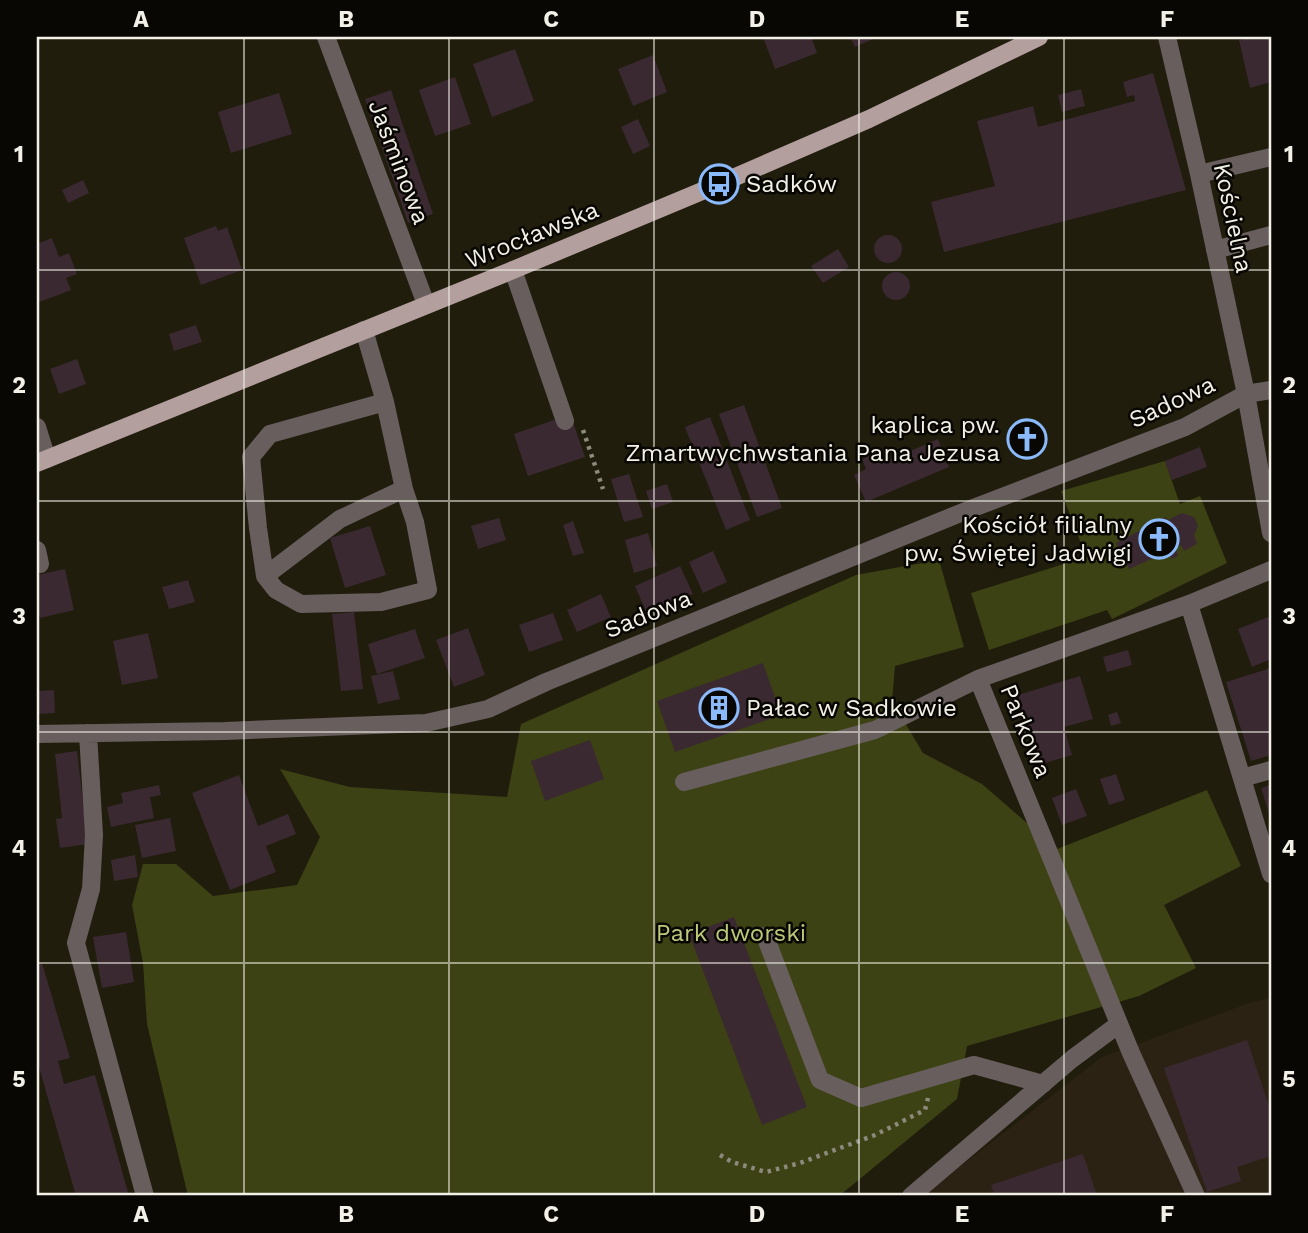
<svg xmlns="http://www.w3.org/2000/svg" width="1308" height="1233" font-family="'Work Sans',sans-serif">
  <rect width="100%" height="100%" fill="#201d0d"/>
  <path fill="#2c2213" d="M1271 998V1196H922L1102 1057 1252 1002Z"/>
  <path fill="#3c4213" d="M1165 461 1180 504 1200 496 1227 563 1112 619 1107 610 989 650 971 593 1086 557 1061 491Z
    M939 560 964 647 895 666 892 701 923 753 982 784 1057 849 1207 790 1241 866 1164 905 1196 968 1139 996 967 1046 957 1099 839 1196H188L147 1024 143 963 132 905 143 864H176L213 896 297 885 320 837 280 769 350 787 507 797 521 724 856 575Z"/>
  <path fill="#3a2931" d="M763 37H811L817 53 775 69Z
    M850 37H877L855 47Z
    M1254 37H1269L1271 44V82L1250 88 1239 40Z
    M515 49 534 101 492 117 473 64Z
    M653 55 667 92 633 106 618 69Z
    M1153 73 1186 190 944 252 931 202 995 186 977 121 1033 106 1038 127 1135 101 1134 95 1127 97 1123 82Z
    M455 77 471 124 435 136 419 90Z
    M1081 89 1085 106 1062 112 1058 95Z
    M391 90 433 214 408 223 365 99Z
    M279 93 292 134 231 153 218 112Z
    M638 119 650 146 633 154 621 127Z
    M83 180 89 193 68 203 62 190Z
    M216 226 218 231 227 227 242 270 201 285 184 238Z
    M874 249a14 14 0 1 1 28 0a14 14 0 1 1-28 0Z
    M52 238 59 257 69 253 77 274 66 278 71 290 37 303V244Z
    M838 249 849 267 823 283 811 266Z
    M882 286a14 14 0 1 1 28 0a14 14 0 1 1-28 0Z
    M196 325 202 342 174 351 169 334Z
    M77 359 86 384 59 394 50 369Z
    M744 405 782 508 757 517 719 414Z
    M710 417 750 520 726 530 685 427Z
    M557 419 573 422 585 457 528 476 514 434Z
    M1014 438a13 13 0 1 1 26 0a13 13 0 1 1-26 0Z
    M938 439 949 467 866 502 854 475 866 469 862 459 885 449 890 460Z
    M1200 447 1207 467 1172 480 1165 461Z
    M629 474 643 517 624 522 611 479Z
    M667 484 673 502 652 509 646 491Z
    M1182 513 1194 517 1198 526 1194 535 1197 544 1184 551 1181 545 1176 547 1178 556 1172 559 1167 552 1129 569 1116 543 1166 517 1168 520Z
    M499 518 506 540 478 549 471 526Z
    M573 521 584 553 573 556 563 525Z
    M370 526 386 575 345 588 330 538Z
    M648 533 657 566 634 573 625 540Z
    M713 551 727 582 703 593 689 562Z
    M680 566 693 594 647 614 635 586Z
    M65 569 74 610 40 618 37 610V575Z
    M188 580 195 602 169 609 162 587Z
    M601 594 611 617 577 632 567 610Z
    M354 612 363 689 341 691 332 614Z
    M553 613 563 640 529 652 519 625Z
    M1271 616V659L1252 667 1238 629Z
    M468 628 485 675 454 687 436 640Z
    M415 629 425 658 377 674 368 644Z
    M148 633 158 678 122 685 113 641Z
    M1128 650 1132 665 1107 672 1103 657Z
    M763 663 781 715 675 752 657 701Z
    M1271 668V755L1251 761 1226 682Z
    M393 671 400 699 378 704 371 676Z
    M1080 676 1093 719 1064 727 1072 755 1038 765 1018 695Z
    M54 690 55 713 37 714V691Z
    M1117 712 1121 723 1111 726 1108 715Z
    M590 740 604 779 545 801 531 761Z
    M77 751 88 844 60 848 56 819 62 818 55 754Z
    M1116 774 1125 800 1109 805 1100 779Z
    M239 775 258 826 288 814 296 834 266 846 276 872 230 890 192 793Z
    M159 785 161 795 150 797 154 818 111 827 107 807 123 803 121 793Z
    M1271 785V820L1261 788Z
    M1076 789 1087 816 1062 825 1052 798Z
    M170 818 176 851 142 858 135 825Z
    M135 855 138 877 114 881 111 860Z
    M734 917 807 1107 762 1125 689 934Z
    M126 932 134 982 102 988 93 937Z
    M42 963 70 1058 58 1061 64 1084 95 1075 129 1196H76L37 1060V964Z
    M1247 1040 1271 1112V1156L1237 1167 1241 1181 1207 1192 1164 1068Z
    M1083 1154 1097 1196H995L991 1185Z"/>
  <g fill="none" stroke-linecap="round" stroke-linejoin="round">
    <path stroke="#8d8a7d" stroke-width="4.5" stroke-dasharray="3.5 5" stroke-linecap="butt" d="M583 430 603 489
      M720 1155 732 1162 766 1172 800 1163 875 1135 925 1110 928 1098"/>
    <path stroke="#685e5e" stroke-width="18" d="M326 37 426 304
      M1167 37 1199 174 1246 394 1271 533
      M1199 174 1271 157
      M1215 250 1271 235
      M513 270 565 421
      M364 330 385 402 404 489 340 519 265 576 276 590 301 604 381 602 428 590 415 522 404 489
      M37 427 47 459
      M37 550 40 564
      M265 576 258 528 251 457 270 434 385 402
      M1189 604 1271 874
      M88 733 94 835 91 889 76 943 145 1196
      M37 734 225 731 426 723 488 709 546 682 968 510 1185 427 1246 394 1271 390
      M1242 778 1271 770
      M684 782 875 730 978 679
      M765 936 820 1080 861 1098 974 1065 1043 1084
      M911 1196 1072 1059 1119 1024
      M1196 1196 1131 1053 978 679 1189 604 1271 570"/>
    <path stroke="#b49f9f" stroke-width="18" d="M37 463 513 270 719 184 869 119 1039 37"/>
  </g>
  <path fill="none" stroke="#f3f1e7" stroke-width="2" stroke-opacity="0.55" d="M244 37V1196M449 37V1196M654 37V1196M859 37V1196M1064 37V1196M37 270H1271M37 501H1271M37 732H1271M37 963H1271"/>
  <defs>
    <g id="bus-ring" transform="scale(2.0125)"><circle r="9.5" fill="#090703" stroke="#8abafc" stroke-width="1.5"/><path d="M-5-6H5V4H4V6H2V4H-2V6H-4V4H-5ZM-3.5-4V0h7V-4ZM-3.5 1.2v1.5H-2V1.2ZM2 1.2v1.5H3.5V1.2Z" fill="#8abafc"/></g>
    <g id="church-ring" transform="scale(2.0125)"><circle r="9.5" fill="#090703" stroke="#8abafc" stroke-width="1.5"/><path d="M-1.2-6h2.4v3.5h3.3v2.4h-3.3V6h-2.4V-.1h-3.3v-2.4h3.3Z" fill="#8abafc"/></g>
    <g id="building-ring" transform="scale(2.0125)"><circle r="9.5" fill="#090703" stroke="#8abafc" stroke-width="1.5"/><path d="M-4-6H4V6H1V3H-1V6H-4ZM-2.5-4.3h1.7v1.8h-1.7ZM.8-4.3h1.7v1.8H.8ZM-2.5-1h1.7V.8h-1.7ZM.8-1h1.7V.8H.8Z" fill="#8abafc"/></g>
  </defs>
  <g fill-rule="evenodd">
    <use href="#bus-ring" x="719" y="184"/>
    <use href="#church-ring" x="1027" y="439"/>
    <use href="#church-ring" x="1159" y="539"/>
    <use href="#building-ring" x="719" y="708"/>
  </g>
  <g text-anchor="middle" stroke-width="5" stroke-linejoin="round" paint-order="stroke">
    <g font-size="24" fill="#f3f1e7" stroke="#090703">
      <text transform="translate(399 162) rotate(69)" y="8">Jaśminowa</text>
      <text transform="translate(1233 218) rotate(78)" y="8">Kościelna</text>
      <text transform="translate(532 235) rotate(-22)" y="8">Wrocławska</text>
      <text transform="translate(1172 402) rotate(-25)" y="8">Sadowa</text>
      <text transform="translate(648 614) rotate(-22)" y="8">Sadowa</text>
      <text transform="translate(1026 731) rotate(68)" y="8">Parkowa</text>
    </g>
    <g font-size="24" fill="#f3f1e7" stroke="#090703" text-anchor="start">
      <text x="746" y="192">Sadków</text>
      <text x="1000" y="433" text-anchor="end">kaplica pw.<tspan x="1000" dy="28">Zmartwychwstania Pana Jezusa</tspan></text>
      <text x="1132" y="533" text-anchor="end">Kościół filialny<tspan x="1132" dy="28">pw. Świętej Jadwigi</tspan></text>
      <text x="746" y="716">Pałac w Sadkowie</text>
    </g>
    <g font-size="24" fill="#bcc979" stroke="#090703">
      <text x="731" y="941">Park dworski</text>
    </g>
  </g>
  <rect width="1308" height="1233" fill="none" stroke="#090703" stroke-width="77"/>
  <rect x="38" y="38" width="1232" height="1156" fill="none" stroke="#f3f1e7" stroke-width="2.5"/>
  <g font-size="23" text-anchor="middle" font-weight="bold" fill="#f3f1e7">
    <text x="141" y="27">A</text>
    <text x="346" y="27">B</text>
    <text x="551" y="27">C</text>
    <text x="757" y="27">D</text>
    <text x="962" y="27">E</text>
    <text x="1167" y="27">F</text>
    <text x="19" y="162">1</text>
    <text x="1289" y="162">1</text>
    <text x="19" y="393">2</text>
    <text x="1289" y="393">2</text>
    <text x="19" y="624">3</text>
    <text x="1289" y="624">3</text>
    <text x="19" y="856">4</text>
    <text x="1289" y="856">4</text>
    <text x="19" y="1087">5</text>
    <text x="1289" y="1087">5</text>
    <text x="141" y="1222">A</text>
    <text x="346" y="1222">B</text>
    <text x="551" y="1222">C</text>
    <text x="757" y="1222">D</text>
    <text x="962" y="1222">E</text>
    <text x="1167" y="1222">F</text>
  </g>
</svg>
